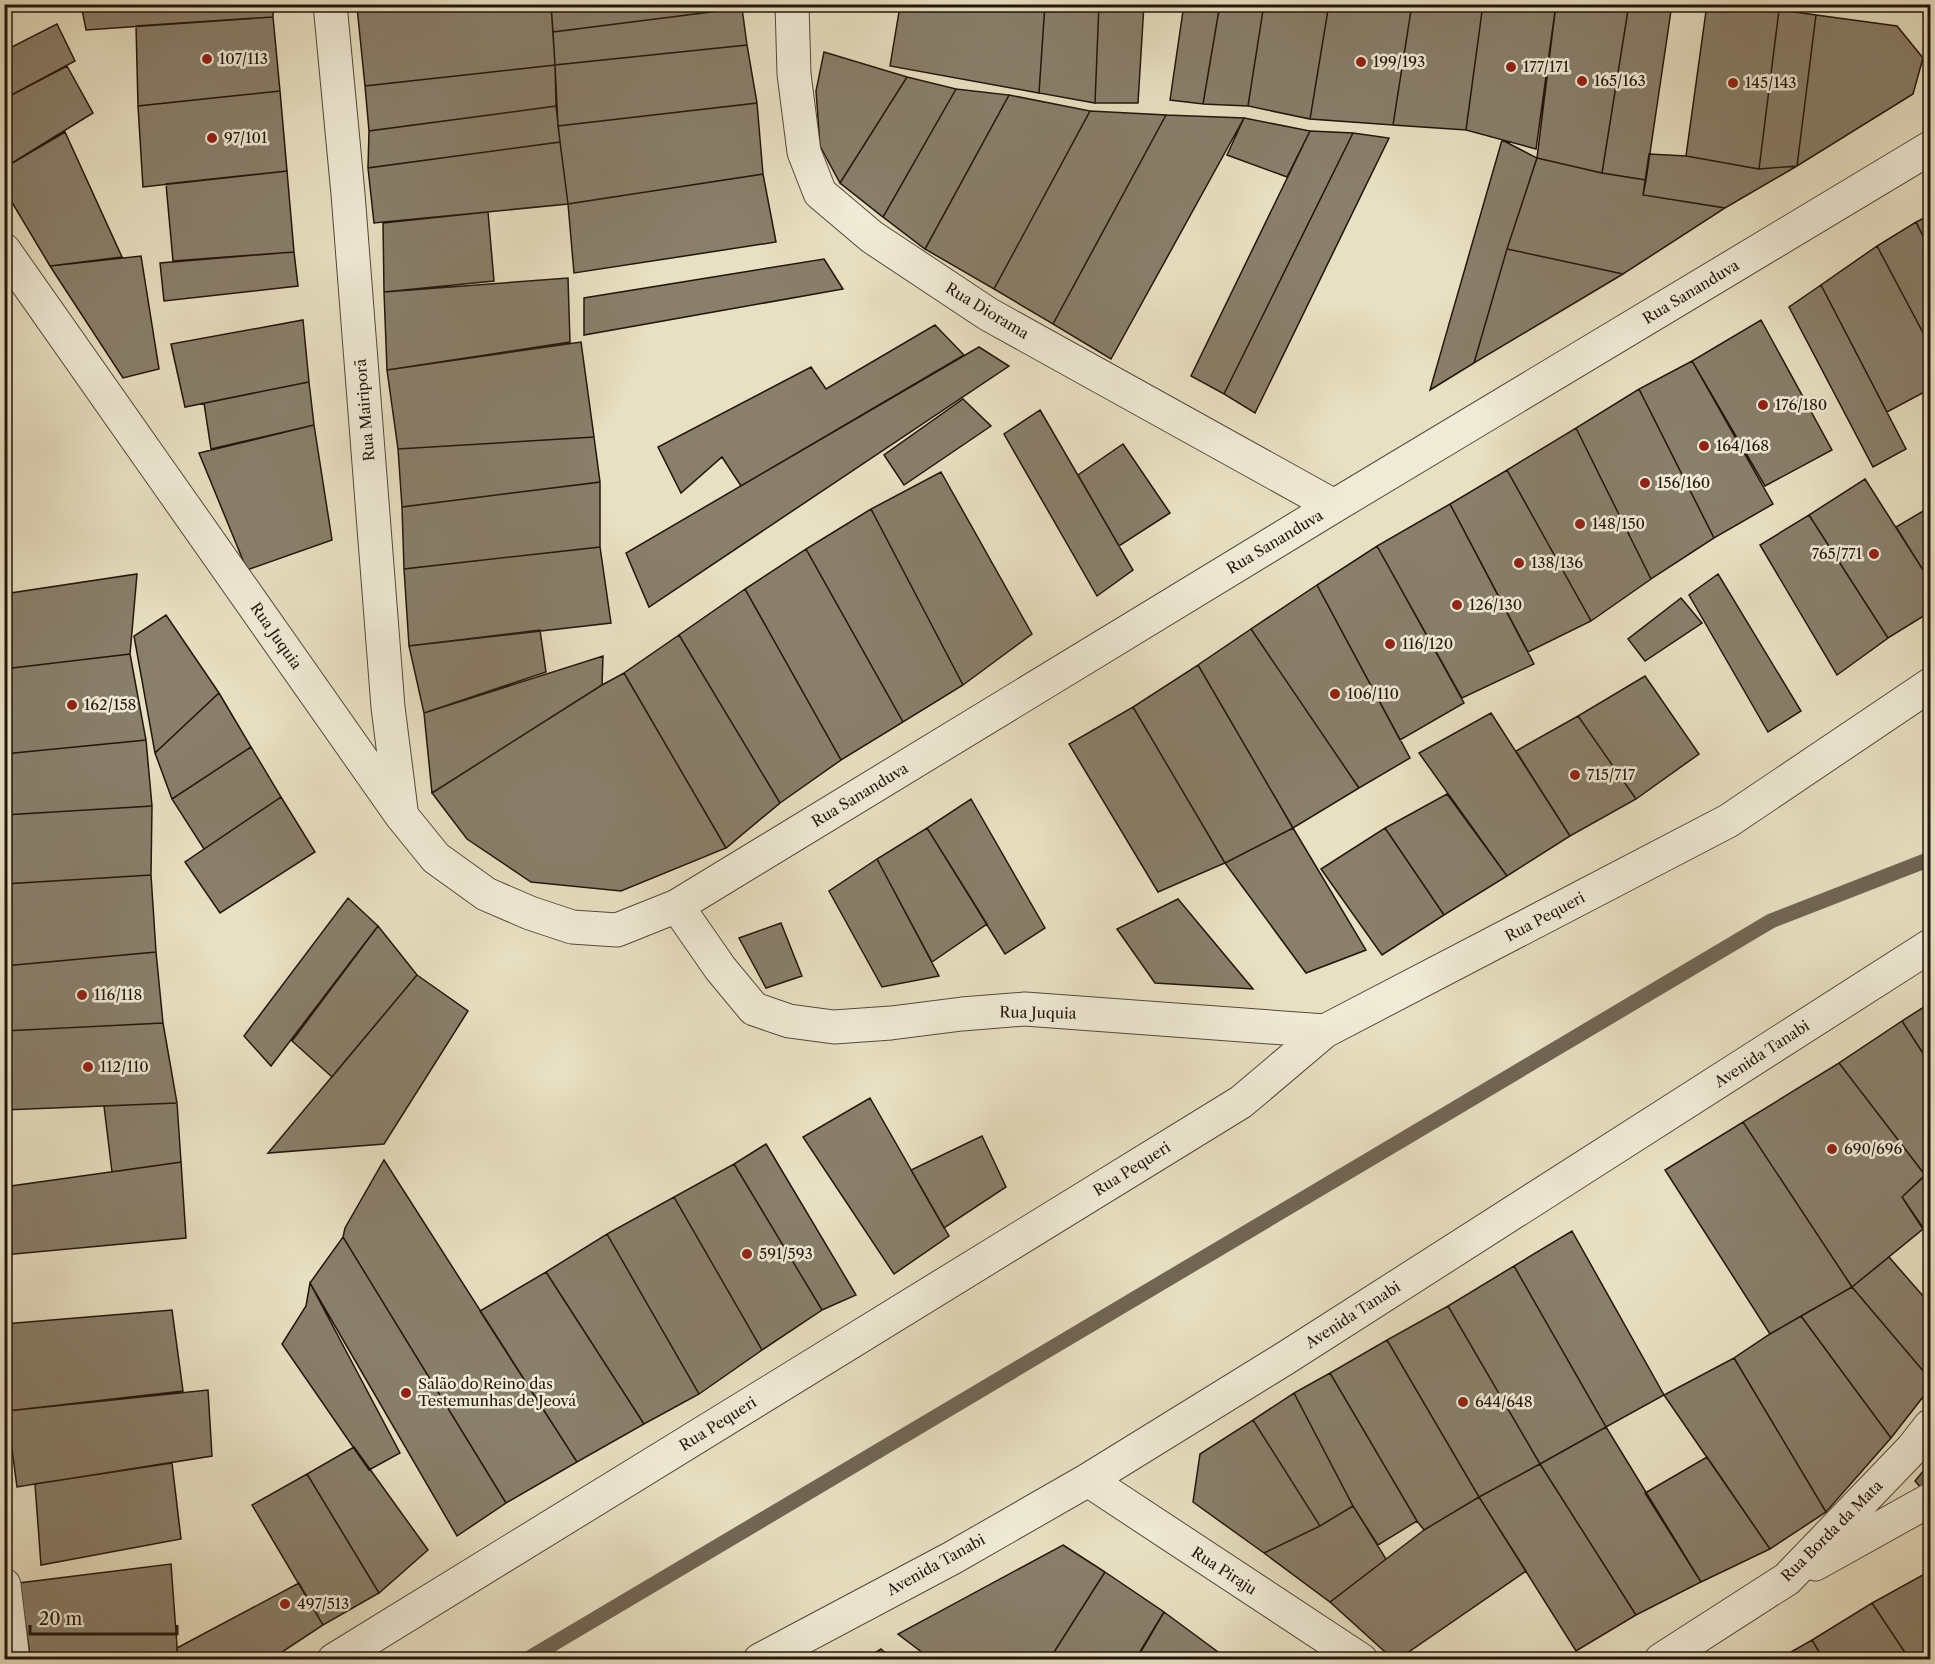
<svg xmlns="http://www.w3.org/2000/svg" width="1935" height="1664" font-family="'Libre Caslon Text',serif">
  <rect width="100%" height="100%" fill="#e8e0c2"/>
  <filter id="stains"><feTurbulence type="fractalNoise" baseFrequency=".00333" numOctaves="4"/><feColorMatrix values="0 0 0 0 .2 0 0 0 0 .09 0 0 0 0 .02 0 0 0 .5 -.17"/></filter>
  <radialGradient id="worn" r=".72"><stop offset=".6" stop-color="#630" stop-opacity="0"/><stop offset="1" stop-color="#630" stop-opacity=".3"/></radialGradient>
  <g fill="none" stroke-linecap="round" stroke-linejoin="round">
    <path stroke="#716554" stroke-width="15" d="M526 1660 1771 921 1930 859"/>
  </g>
  <path fill="#897f6b" stroke="#23150c" stroke-width="1.5" d="M4 4H42V7L4 11Z
    M81 4H273V17L86 30Z
    M376 4H551L555 65 365 86 357 7Z
    M551 4H741L742 8 553 32Z
    M917 4H1045L1039 93 890 66 899 12Z
    M1045 4H1099L1095 103 1039 93Z
    M1099 4H1144L1138 103H1095Z
    M1184 4H1220L1203 104 1170 100Z
    M1220 4H1264L1248 106 1203 104Z
    M1264 4H1329L1310 119 1248 106Z
    M1329 4H1412L1393 125 1310 119Z
    M1412 4H1483L1466 130 1393 125Z
    M1483 4H1556L1536 149 1466 130Z
    M1556 4H1629L1602 173 1537 158Z
    M1629 4H1672L1646 180 1602 173Z
    M1707 4H1747L1779 10 1759 169 1686 156Z
    M742 8 747 45 555 65 553 32Z
    M1779 10 1816 15 1797 166 1759 169Z
    M1816 15 1897 26 1923 58 1913 94 1797 166Z
    M273 17 280 91 138 106 136 26Z
    M57 24 75 61 4 99V51Z
    M747 45 757 103 558 126 555 65Z
    M824 52 907 77 840 183 820 146 816 91Z
    M555 65 556 106 369 131 365 86Z
    M67 66 93 113 4 168V99Z
    M907 77 956 89 883 217 840 183Z
    M956 89 1009 95 925 249 883 217Z
    M280 91 287 171 143 187 138 106Z
    M1009 95 1090 111 994 289 925 249Z
    M757 103 763 174 568 204 558 126Z
    M556 106 560 142 368 168 369 131Z
    M1090 111 1166 115 1053 324 994 289Z
    M1166 115 1244 118 1111 359 1053 324Z
    M1244 118 1310 131 1287 177 1227 155Z
    M1310 131 1353 133 1224 394 1191 376Z
    M65 132 122 257 50 266 4 189V168Z
    M1353 133 1389 138 1255 413 1224 394Z
    M1502 140 1537 158 1507 249 1474 363 1430 390Z
    M560 142 568 204 374 223 368 168Z
    M1649 154 1686 156 1759 169 1797 166 1725 208 1643 195Z
    M1537 158 1602 173 1646 180 1643 195 1725 208 1623 274 1507 249Z
    M287 171 294 252 173 261 166 184Z
    M763 174 776 242 574 273 568 204Z
    M488 212 494 281 384 292 383 223Z
    M1930 215V250L1916 222Z
    M1916 222 1930 250V346L1877 246Z
    M1877 246 1930 346V389L1887 412 1821 285Z
    M1507 249 1623 274 1474 363Z
    M294 252 298 286 164 301 160 263Z
    M141 256 159 369 123 378 50 266Z
    M824 259 843 289 584 335V298Z
    M568 278 570 342 387 370 384 292Z
    M1821 285 1906 449 1873 467 1789 307Z
    M303 320 309 382 185 407 171 344Z
    M1761 320 1832 450 1765 486 1692 361Z
    M935 325 964 355 741 486 722 457 681 493 658 447 811 367 826 389Z
    M581 342 594 437 398 449 387 370Z
    M979 347 1009 366 649 607 626 553Z
    M1692 361 1773 504 1714 538 1639 389Z
    M309 382 314 425 211 449 204 403Z
    M1639 389 1714 538 1651 579 1576 428Z
    M963 399 991 426 904 485 884 455Z
    M1040 410 1133 570 1097 596 1004 434Z
    M314 425 332 540 247 570 199 453Z
    M1576 428 1651 579 1591 621 1507 470Z
    M594 437 600 482 402 507 398 449Z
    M1123 444 1170 513 1119 546 1078 475Z
    M1507 470 1591 621 1528 652 1450 504Z
    M941 472 1032 634 963 685 871 509Z
    M1865 479 1930 581V612L1888 638 1809 515Z
    M600 482V547L404 569 402 507Z
    M1450 504 1534 664 1462 698 1377 546Z
    M1930 507V581L1896 527Z
    M871 509 963 685 903 722 806 549Z
    M1809 515 1888 638 1837 675 1760 545Z
    M1377 546 1464 703 1400 740 1317 585Z
    M600 547 611 623 409 646 404 569Z
    M806 549 903 722 841 760 745 589Z
    M137 574 130 654 4 669V594Z
    M1718 574 1801 711 1768 732 1689 595Z
    M1317 585 1410 758 1359 788 1251 629Z
    M745 589 841 760 780 803 679 635Z
    M1681 598 1702 623 1645 661 1628 639Z
    M166 615 219 693 155 753 134 636Z
    M1251 629 1359 788 1293 828 1198 665Z
    M540 630 546 672 424 713 409 646Z
    M679 635 780 803 726 848 624 673Z
    M130 654 146 740 4 754V669Z
    M603 656 602 685 432 793 424 713Z
    M1198 665 1293 828 1225 863 1133 707Z
    M624 673 726 848 621 891 531 882 467 839 432 793 602 685Z
    M1645 676 1699 754 1636 799 1578 716Z
    M219 693 251 747 172 799 155 753Z
    M1133 707 1225 863 1158 892 1069 744Z
    M1491 713 1570 836 1507 876 1419 753Z
    M1578 716 1636 799 1570 836 1516 751Z
    M146 740 152 806 4 815V754Z
    M251 747 281 797 204 849 172 799Z
    M1447 794 1507 876 1444 915 1385 828Z
    M281 797 315 852 220 913 185 862Z
    M971 799 1045 928 1005 954 927 828Z
    M152 806 151 875 4 884V815Z
    M927 828 987 924 932 962 877 859Z
    M1293 828 1366 950 1306 973 1225 863Z
    M1385 828 1444 915 1382 955 1321 869Z
    M877 859 939 976 882 987 829 891Z
    M151 875 156 952 4 966V884Z
    M348 898 378 926 271 1066 244 1036Z
    M1178 899 1253 989 1155 983 1117 929Z
    M781 923 802 976 766 988 739 938Z
    M378 926 417 975 332 1077 292 1041Z
    M156 952 163 1023 4 1031V966Z
    M417 975 468 1011 384 1144 268 1153Z
    M1930 1003V1064L1902 1021Z
    M1902 1021 1930 1064V1171L1925 1175 1839 1063Z
    M163 1023 177 1103 4 1110V1031Z
    M1839 1063 1925 1175 1902 1197 1923 1229 1852 1287 1743 1122Z
    M870 1098 949 1236 894 1274 803 1137Z
    M177 1103 181 1162 112 1172 104 1106Z
    M1743 1122 1852 1287 1770 1334 1665 1170Z
    M982 1136 1006 1187 944 1228 911 1170Z
    M766 1144 856 1295 822 1310 734 1164Z
    M384 1160 577 1462 506 1503 343 1237 345 1228Z
    M181 1162 186 1238 4 1255V1187Z
    M734 1164 822 1310 762 1350 674 1197Z
    M1930 1171V1238L1902 1197Z
    M674 1197 762 1350 699 1394 607 1234Z
    M1572 1231 1664 1395 1606 1427 1514 1266Z
    M607 1234 699 1394 644 1424 546 1272Z
    M343 1237 506 1503 457 1536 310 1283Z
    M1889 1257 1930 1304V1379L1852 1287Z
    M1514 1266 1606 1427 1540 1464 1448 1306Z
    M546 1272 644 1424 577 1462 480 1311Z
    M310 1283 400 1453 369 1470 282 1344 306 1306Z
    M1852 1287 1930 1379V1388L1891 1438 1801 1316Z
    M1448 1306 1540 1464 1479 1497 1387 1340Z
    M172 1310 183 1391 7 1411 4 1382V1324Z
    M1801 1316 1891 1438 1826 1512 1734 1358 1770 1334Z
    M1387 1340 1479 1497 1424 1530 1417 1521 1330 1373Z
    M1734 1358 1826 1512 1770 1549 1664 1395Z
    M1330 1373 1417 1521 1378 1545 1353 1506 1294 1393Z
    M208 1390 212 1456 17 1487 7 1411Z
    M1294 1393 1353 1506 1320 1526 1253 1420Z
    M1253 1420 1320 1526 1264 1553 1193 1502 1200 1454Z
    M1606 1427 1701 1582 1636 1615 1540 1464Z
    M354 1447 428 1550 379 1593 307 1474Z
    M1707 1457 1770 1549 1701 1582 1645 1493Z
    M172 1463 181 1539 41 1565 35 1484Z
    M1930 1463V1484L1922 1489 1915 1481Z
    M1540 1464 1636 1615 1576 1651 1479 1497Z
    M307 1474 379 1593 323 1625 252 1505Z
    M1479 1497 1526 1571 1397 1660H1394L1330 1602 1424 1530Z
    M1353 1506 1386 1559 1330 1602 1264 1553 1320 1526Z
    M1063 1545 1105 1572 1049 1660H932L898 1634Z
    M171 1564 178 1660H31L19 1583Z
    M1930 1571V1660H1910L1872 1603Z
    M1105 1572 1164 1612 1135 1660H1049Z
    M299 1583 323 1625 270 1660H178L177 1648Z
    M1872 1603 1910 1660H1824L1812 1640Z
    M1164 1612 1218 1652 1214 1660H1136Z
    M1812 1640 1824 1660H1777Z
    M881 1649 894 1660H864Z"/>
  <g fill="none" stroke-linecap="round" stroke-linejoin="round">
    <g stroke="#54483a" stroke-width="35">
      <path id="minor" d="M330 4 348 194 388 707 401 810
        M792 4 794 74 804 152 820 193 872 237 988 314 1334 506
        M4 250 401 815 436 858 486 894 530 913 572 927 617 930 677 906 1334 506 1930 148
        M677 906 720 968 754 1009 789 1021 834 1027 891 1023 962 1014 1025 1009 1325 1031
        M1088 1480 1361 1660
        M1815 1564 1930 1500
        M4 1585 13 1660
        M334 1660 1241 1102 1325 1031 1728 821 1930 685
        M760 1660 952 1558 1088 1480 1284 1359 1930 946
        M1661 1660 1787 1579 1912 1449 1930 1426"/>
    </g>
    <use href="#minor" stroke="#f0ebd7" stroke-width="33"/>
  </g>
  <g fill="#8f2418" stroke="#f0ebd7" stroke-width="2">
    <circle cx="207" cy="59" r="6"/>
    <circle cx="1361" cy="62" r="6"/>
    <circle cx="1511" cy="67" r="6"/>
    <circle cx="1582" cy="81" r="6"/>
    <circle cx="1733" cy="83" r="6"/>
    <circle cx="212" cy="138" r="6"/>
    <circle cx="1763" cy="405" r="6"/>
    <circle cx="1704" cy="446" r="6"/>
    <circle cx="1645" cy="483" r="6"/>
    <circle cx="1580" cy="524" r="6"/>
    <circle cx="1874" cy="554" r="6"/>
    <circle cx="1519" cy="563" r="6"/>
    <circle cx="1457" cy="605" r="6"/>
    <circle cx="1390" cy="644" r="6"/>
    <circle cx="1335" cy="694" r="6"/>
    <circle cx="72" cy="705" r="6"/>
    <circle cx="1575" cy="775" r="6"/>
    <circle cx="82" cy="995" r="6"/>
    <circle cx="88" cy="1067" r="6"/>
    <circle cx="1832" cy="1149" r="6"/>
    <circle cx="747" cy="1254" r="6"/>
    <circle cx="406" cy="1393" r="6"/>
    <circle cx="1463" cy="1402" r="6"/>
    <circle cx="285" cy="1604" r="6"/>
  </g>
  <g text-anchor="middle" stroke-width="5" stroke-linejoin="round" paint-order="stroke">
    <g font-size="15" fill="#23150c" stroke="#f0ebd7" text-anchor="start">
      <text x="219" y="64">107/113</text>
      <text x="1373" y="67">199/193</text>
      <text x="1523" y="72">177/171</text>
      <text x="1594" y="86">165/163</text>
      <text x="1745" y="88">145/143</text>
      <text x="224" y="143">97/101</text>
      <text x="1775" y="410">176/180</text>
      <text x="1716" y="451">164/168</text>
      <text x="1657" y="488">156/160</text>
      <text x="1592" y="529">148/150</text>
      <text x="1862" y="559" text-anchor="end">765/771</text>
      <text x="1531" y="568">138/136</text>
      <text x="1469" y="610">126/130</text>
      <text x="1402" y="649">116/120</text>
      <text x="1347" y="699">106/110</text>
      <text x="84" y="710">162/158</text>
      <text x="1587" y="780">715/717</text>
      <text x="94" y="1000">116/118</text>
      <text x="100" y="1072">112/110</text>
      <text x="1844" y="1154">690/696</text>
      <text x="759" y="1259">591/593</text>
      <text x="418" y="1389">Salão do Reino das<tspan x="418" dy="17">Testemunhas de Jeová</tspan></text>
      <text x="1475" y="1407">644/648</text>
      <text x="297" y="1609">497/513</text>
    </g>
    <g font-size="15" fill="#23150c" stroke="#f0ebd7">
      <text transform="translate(1691 292) rotate(-31)" y="5">Rua Sananduva</text>
      <text transform="translate(987 311) rotate(31)" y="5">Rua Diorama</text>
      <text transform="translate(365 410) rotate(-95)" y="5">Rua Mairiporã</text>
      <text transform="translate(1275 542) rotate(-31)" y="5">Rua Sananduva</text>
      <text transform="translate(276 636) rotate(55)" y="5">Rua Juquia</text>
      <text transform="translate(860 795) rotate(-31)" y="5">Rua Sananduva</text>
      <text transform="translate(1545 917) rotate(-28)" y="5">Rua Pequeri</text>
      <text transform="translate(1038 1013) rotate(1)" y="5">Rua Juquia</text>
      <text transform="translate(1762 1054) rotate(-33)" y="5">Avenida Tanabi</text>
      <text transform="translate(1132 1169) rotate(-32)" y="5">Rua Pequeri</text>
      <text transform="translate(1353 1315) rotate(-33)" y="5">Avenida Tanabi</text>
      <text transform="translate(718 1424) rotate(-32)" y="5">Rua Pequeri</text>
      <text transform="translate(1832 1531) rotate(-45)" y="5">Rua Borda da Mata</text>
      <text transform="translate(936 1565) rotate(-29)" y="5">Avenida Tanabi</text>
      <text transform="translate(1224 1571) rotate(33)" y="5">Rua Piraju</text>
    </g>
  </g>
  <rect width="1935" height="1664" fill="none" stroke="#e8e0c2" stroke-width="24"/>
  <rect x="6" y="6" width="1923" height="1652" fill="none" stroke="#23150c" stroke-width="3"/>
  <rect x="12" y="12" width="1911" height="1640" fill="none" stroke="#23150c" stroke-width="1.5"/>
  <path d="M30 1625v9h147v-9" fill="none" stroke="#23150c" stroke-width="3"/>
  <text x="39" y="1625" font-size="18" fill="#23150c" stroke="#f0ebd7" stroke-width="4.5" paint-order="stroke">20 m</text>
  <rect width="100%" height="100%" filter="url(#stains)"/>
  <rect width="100%" height="100%" fill="url(#worn)"/>
</svg>
